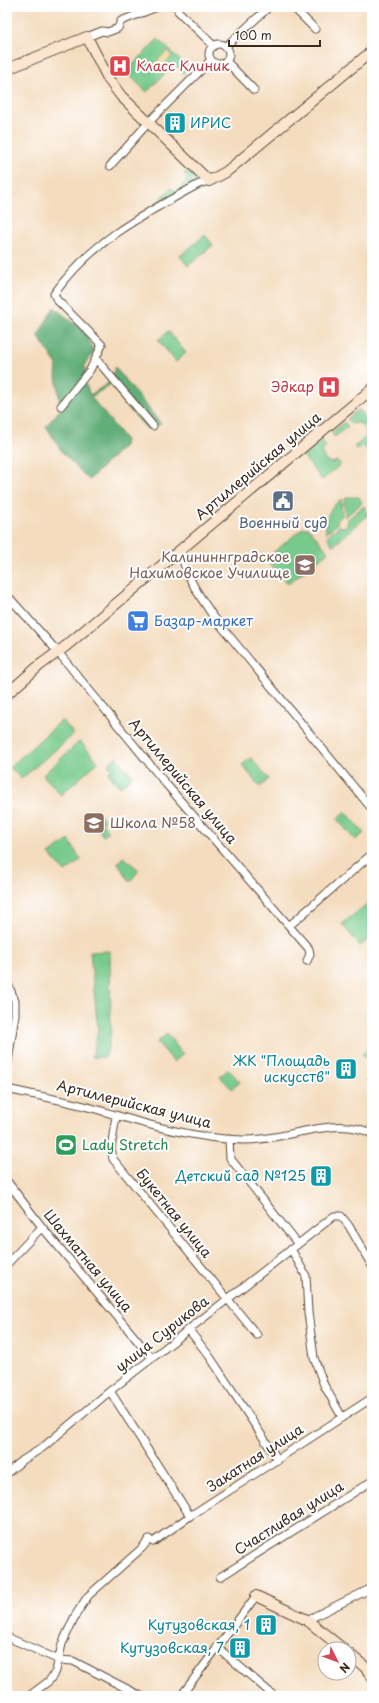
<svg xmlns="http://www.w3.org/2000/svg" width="379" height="1703" font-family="'Playpen Sans',sans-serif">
  <rect width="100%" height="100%" fill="#fff"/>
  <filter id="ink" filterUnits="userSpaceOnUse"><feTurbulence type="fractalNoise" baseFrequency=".025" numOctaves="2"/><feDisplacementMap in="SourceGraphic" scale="8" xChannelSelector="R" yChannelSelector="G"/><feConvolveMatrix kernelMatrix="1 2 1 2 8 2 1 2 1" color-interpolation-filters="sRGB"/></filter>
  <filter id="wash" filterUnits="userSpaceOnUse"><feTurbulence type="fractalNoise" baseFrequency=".012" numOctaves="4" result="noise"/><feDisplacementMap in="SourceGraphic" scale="16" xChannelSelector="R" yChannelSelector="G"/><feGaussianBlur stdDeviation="0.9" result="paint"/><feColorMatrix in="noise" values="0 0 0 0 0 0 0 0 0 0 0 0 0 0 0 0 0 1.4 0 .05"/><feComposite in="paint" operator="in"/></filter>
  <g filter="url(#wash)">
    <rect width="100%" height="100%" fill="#f4dcbe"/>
    <path fill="#77ca8c" stroke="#597a55" d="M158 39 188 68 183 73 174 64 147 92 126 72Z
      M188 170 196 178V182L156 205V203L171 188 176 191 189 178 184 174Z
      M205 235 213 245 188 266 180 256Z
      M168 331 186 353 176 362 158 340Z
      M359 409 372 425V457L363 445 357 450 354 447 366 437C367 430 365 427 359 423L351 424 347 419Z
      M344 422 348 426 335 437 331 433Z
      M322 440 326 446 322 452 324 459 331 463 337 461 341 464 322 480 303 456Z
      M348 497H359L362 503 345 517 344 500Z
      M341 499 342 516 337 520V524L326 533C324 518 330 508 341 499Z
      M364 506 367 510V516L333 546 327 536 339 526 344 527 347 525 348 519Z
      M303 528H309L328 552 288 584 269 563 268 557Z
      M62 720 74 734 21 779 10 767Z
      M80 741 98 762 61 795 43 775Z
      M116 757 133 776 120 787 108 773 112 769 108 764Z
      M251 758 269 779 260 787 242 765Z
      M346 812 364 833 355 840 337 819Z
      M101 815 104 821 102 822 108 833 103 836 93 820Z
      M69 840 81 860 65 872 49 854Z
      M123 857 139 870 130 882 118 863Z
      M367 904 372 910V937L360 946 342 924Z
      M110 951 111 1032 106 1057H92L98 1030 90 952Z
      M167 1034 183 1054 174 1062 157 1042Z
      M372 1044V1064L362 1055Z
      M228 1069 240 1082 232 1089 220 1077Z"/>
    <path fill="#61ae78" stroke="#4e6c4b" d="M54 307 85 332 94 352 85 364V383L90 395 110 382 115 367 161 424 147 429 129 409 111 384 91 397 125 439 124 446 89 480 62 452 46 426 61 409 56 377 57 365 38 336Z"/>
    <path fill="#eeda9e" stroke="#94825e" d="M167 51 172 56 159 69 154 64Z"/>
  </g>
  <g filter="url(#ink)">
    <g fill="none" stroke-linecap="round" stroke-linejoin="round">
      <g stroke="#574536" stroke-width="9">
        <path id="street" d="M293 7 315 29
          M178 11 214 46
          M87 37 102 31 108 32 118 28 121 21 157 7
          M209 54a10 10 0 1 1 20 0a10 10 0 1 1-20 0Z
          M225 47 269 7
          M226 61 254 90
          M110 166 149 122 211 60
          M96 359 153 426
          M61 406 90 370 102 345 57 300 54 294C93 240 142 215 199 184L209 181
          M181 549C184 575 199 595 213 616L372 809
          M7 595 58 652 166 784 309 949 310 954 307 961
          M289 926 372 854
          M7 982 15 1001V1015L7 1068
          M7 1089C38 1096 69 1101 99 1110 144 1124 196 1139 244 1140 286 1141 335 1114 372 1134
          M116 1116 111 1148 113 1159 257 1335
          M229 1139 230 1158 297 1243
          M7 1181 42 1227 152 1358
          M291 1249 306 1276 308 1312 314 1358 324 1385 342 1417
          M7 1264 42 1227
          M189 1330 210 1357 278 1460
          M110 1391 190 1516
          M7 1473 23 1460 42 1448 110 1391 334 1216H341L349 1226 372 1266
          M153 1542 190 1516 372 1398
          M220 1577 372 1481
          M307 1620 372 1588
          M7 1637 59 1660 73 1661 141 1696
          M217 1647 274 1696
          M29 1696 49 1681 56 1671 62 1644 75 1616 88 1596 142 1548 149 1539
          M181 1696 256 1596"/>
      </g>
      <g stroke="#574536" stroke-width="12">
        <path id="secondary" d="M7 69 87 37 109 80 121 96 209 181 226 172 372 51
          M7 694 40 665 66 646 372 389
          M256 1596 307 1620 343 1649
          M349 1654 365 1667 372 1677"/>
      </g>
      <use href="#street" stroke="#fff" stroke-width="7"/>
      <use href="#secondary" stroke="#fbe5cf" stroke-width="10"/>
    </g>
  </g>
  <defs>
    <g id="hospital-square" transform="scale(1.15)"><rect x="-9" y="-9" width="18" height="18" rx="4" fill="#e0444e" stroke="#fff"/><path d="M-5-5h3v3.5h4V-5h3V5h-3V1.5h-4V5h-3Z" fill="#fff"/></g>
    <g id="building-square" transform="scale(1.15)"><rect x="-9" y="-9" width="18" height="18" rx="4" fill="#0f9aa8" stroke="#fff"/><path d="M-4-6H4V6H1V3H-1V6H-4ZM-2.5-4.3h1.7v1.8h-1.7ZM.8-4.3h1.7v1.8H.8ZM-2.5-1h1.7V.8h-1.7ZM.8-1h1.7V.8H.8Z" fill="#fff"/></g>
    <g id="civic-square" transform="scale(1.15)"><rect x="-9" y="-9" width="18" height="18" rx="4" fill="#5c6f8a" stroke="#fff"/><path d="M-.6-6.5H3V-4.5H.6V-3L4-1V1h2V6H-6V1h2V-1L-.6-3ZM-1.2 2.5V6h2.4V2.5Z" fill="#fff"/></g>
    <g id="university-square" transform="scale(1.15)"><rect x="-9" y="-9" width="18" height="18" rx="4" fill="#8d6e63" stroke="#fff"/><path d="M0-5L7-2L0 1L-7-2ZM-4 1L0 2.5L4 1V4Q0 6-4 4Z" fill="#fff"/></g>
    <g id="supermarket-square" transform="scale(1.15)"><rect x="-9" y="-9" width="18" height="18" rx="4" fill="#3f7fe0" stroke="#fff"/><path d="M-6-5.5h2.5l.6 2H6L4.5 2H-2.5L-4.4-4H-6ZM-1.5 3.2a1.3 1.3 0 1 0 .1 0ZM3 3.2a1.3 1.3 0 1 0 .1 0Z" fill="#fff"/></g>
    <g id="school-square" transform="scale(1.15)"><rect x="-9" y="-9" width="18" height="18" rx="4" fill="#8d6e63" stroke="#fff"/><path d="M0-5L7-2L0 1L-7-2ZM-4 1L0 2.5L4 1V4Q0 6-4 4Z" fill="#fff"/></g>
    <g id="stadium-square" transform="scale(1.15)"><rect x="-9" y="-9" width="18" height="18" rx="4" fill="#2e9e5b" stroke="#fff"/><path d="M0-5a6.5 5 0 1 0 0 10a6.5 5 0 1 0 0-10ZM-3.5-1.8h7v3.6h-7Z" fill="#fff"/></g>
  </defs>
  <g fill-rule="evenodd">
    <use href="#hospital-square" x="120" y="66"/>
    <use href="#building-square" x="175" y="123"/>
    <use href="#hospital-square" x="329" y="387"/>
    <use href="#civic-square" x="283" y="501"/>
    <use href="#university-square" x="305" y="565"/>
    <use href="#supermarket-square" x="138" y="621"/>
    <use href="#school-square" x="94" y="823"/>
    <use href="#building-square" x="346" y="1069"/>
    <use href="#stadium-square" x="66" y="1145"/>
    <use href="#building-square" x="321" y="1176"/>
    <use href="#building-square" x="266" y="1625"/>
    <use href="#building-square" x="240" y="1648"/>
  </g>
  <g text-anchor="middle" stroke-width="4" stroke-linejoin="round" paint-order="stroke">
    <g font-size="14" fill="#be3a42" stroke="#fff" text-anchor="start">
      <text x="136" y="71">Класс Клиник</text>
      <text x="314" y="392" text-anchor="end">Эдкар</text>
    </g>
    <g font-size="14" fill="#0d838f" stroke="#fff" text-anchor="end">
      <text x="190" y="128" text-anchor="start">ИРИС</text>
      <text x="330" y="1066">ЖК "Площадь<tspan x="330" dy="16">искусств"</tspan></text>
      <text x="306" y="1181">Детский сад №125</text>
      <text x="250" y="1630">Кутузовская, 1</text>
      <text x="224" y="1653">Кутузовская, 7</text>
    </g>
    <g font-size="14" fill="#3b2a1e" stroke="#fff">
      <text transform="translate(258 466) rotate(-40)" y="5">Артиллерийская улица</text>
      <text transform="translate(183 781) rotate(50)" y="5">Артиллерийская улица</text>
      <text transform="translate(134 1104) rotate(14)" y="5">Артиллерийская улица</text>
      <text transform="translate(174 1213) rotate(51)" y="5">Букетная улица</text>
      <text transform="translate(88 1261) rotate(50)" y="5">Шахматная улица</text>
      <text transform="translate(162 1334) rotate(-38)" y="5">улица Сурикова</text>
      <text transform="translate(255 1458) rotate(-33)" y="5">Закатная улица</text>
      <text transform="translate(289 1518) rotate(-32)" y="5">Счастливая улица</text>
    </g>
    <g font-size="14" fill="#4e5e75" stroke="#fff">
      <text x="283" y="528">Военный суд</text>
    </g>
    <g font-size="14" fill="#785e54" stroke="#fff" text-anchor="end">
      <text x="290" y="562">Калининнградское<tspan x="290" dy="16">Нахимовское Училище</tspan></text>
      <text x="110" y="828" text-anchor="start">Школа №58</text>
    </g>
    <g font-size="14" fill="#366cbe" stroke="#fff" text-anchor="start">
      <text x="154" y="626">Базар-маркет</text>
    </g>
    <g font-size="14" fill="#27864d" stroke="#fff" text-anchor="start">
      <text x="82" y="1150">Lady Stretch</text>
    </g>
  </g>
  <rect width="379" height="1703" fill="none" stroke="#fff" stroke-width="24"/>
  <g transform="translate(337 1661) rotate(132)"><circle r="19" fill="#ffffff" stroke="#b1aaa5"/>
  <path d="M0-3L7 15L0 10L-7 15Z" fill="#d1495b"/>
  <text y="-6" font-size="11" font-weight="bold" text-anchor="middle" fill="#3b2a1e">N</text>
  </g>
  <path d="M229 40v6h91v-6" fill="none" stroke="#3b2a1e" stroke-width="2"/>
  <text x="235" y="40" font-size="12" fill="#3b2a1e" stroke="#ffffff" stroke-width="3" paint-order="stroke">100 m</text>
</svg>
